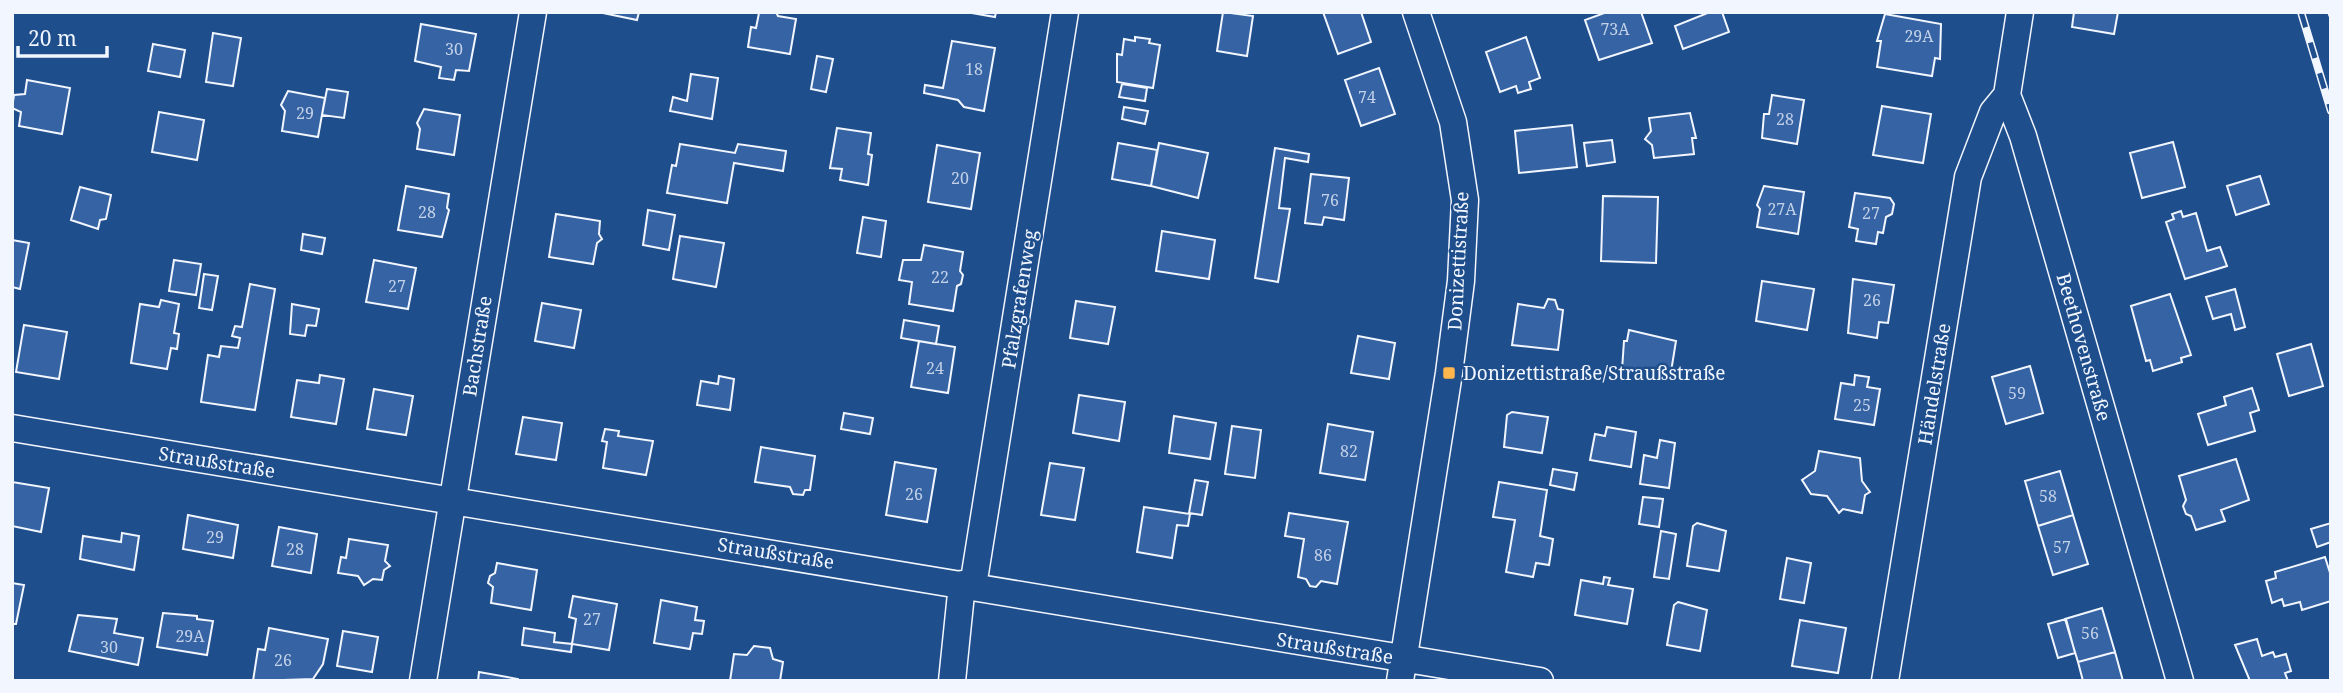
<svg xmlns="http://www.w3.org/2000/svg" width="2343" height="693" font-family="'Noto Serif',serif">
  <rect width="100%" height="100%" fill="#1f4e8c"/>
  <path fill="#3563a3" stroke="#f2f6ff" stroke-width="2" d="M598 12H639L637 20Z
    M776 12 778 16 796 19 790 54 748 47 751 27 756 28 759 13Z
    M966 12H996L995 17Z
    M1223 12 1253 16 1247 56 1217 51Z
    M1323 12H1361L1371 42 1338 54Z
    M1607 12H1641L1652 43 1599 60 1585 20Z
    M1710 12H1722L1729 32 1683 49 1675 26Z
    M2074 12H2118L2114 34 2072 27Z
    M1885 14 1941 24 1940 59 1935 58 1932 76 1877 67 1881 41H1877Z
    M421 24 476 34 469 71 456 70 454 80 439 78 441 67 415 61Z
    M213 33 241 38 233 86 206 82Z
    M1135 37 1150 39 1149 43 1160 45 1153 88 1117 82V54L1122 55 1124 39 1135 41Z
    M1526 37 1540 78 1529 82 1531 89 1518 93 1516 86 1500 92 1486 52Z
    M952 41 995 48 984 111 964 107 958 100 924 93 925 85 943 88Z
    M153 44 185 50 180 77 148 71Z
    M817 56 833 59 826 92 811 89Z
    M1379 68 1395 114 1361 126 1345 80Z
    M691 74 718 78 712 119 670 111 673 97 687 101Z
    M27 80 70 88 62 134 19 126 21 112 12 108 14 95 25 94Z
    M1122 84 1147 88 1145 101 1119 97Z
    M327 89 348 92 344 118 322 115Z
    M288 91 325 98 318 137 282 131 285 111 281 105Z
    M1772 95 1804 100 1797 144 1762 138 1764 114H1769Z
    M1882 106 1931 114 1923 163 1873 155Z
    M1124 107 1148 111 1145 124 1122 119Z
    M424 109 460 115 454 155 417 149 420 129 417 123Z
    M159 112 204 120 197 160 152 152Z
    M1690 113 1696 138H1692L1694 154 1654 158 1652 145 1645 139 1651 131 1649 118Z
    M1572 125 1577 167 1519 173 1515 131Z
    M837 128 871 133 868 154 872 155 868 185 840 180 842 169 830 168Z
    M1612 140 1615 162 1587 166 1584 143Z
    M2173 142 2185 187 2142 198 2130 153Z
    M1118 143 1157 150 1151 186 1112 179Z
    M1159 143 1208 153 1198 198 1151 186Z
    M680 144 735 153 738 144 786 151 783 171 734 163 727 203 667 193 672 165 676 166Z
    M937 145 980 153 971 209 928 202Z
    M1275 148 1309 154 1308 162 1285 158 1279 208 1290 209 1278 282 1255 278Z
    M1311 174 1349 178 1344 220 1324 217 1322 225 1305 223Z
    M2260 176 2269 204 2236 215 2227 186Z
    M406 186 449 194 447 208 449 210 442 237 398 230Z
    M1764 186 1804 192 1798 234 1757 227 1760 209 1757 205Z
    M80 187 111 195 106 219 100 220 98 229 71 220Z
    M1855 193 1890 198 1894 204 1892 214 1886 217 1883 233 1878 232 1876 244 1856 241 1858 229 1849 227Z
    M1603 196 1658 197 1656 263 1601 261Z
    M648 210 675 215 669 250 643 245Z
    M2181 211 2183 217 2196 213 2207 251 2220 247 2227 266 2185 279 2166 222 2174 219 2172 214Z
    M556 214 600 221 599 234 602 239 597 243 593 264 549 257Z
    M863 217 886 221 881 257 857 253Z
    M1162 231 1215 240 1209 279 1156 271Z
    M303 234 325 238 322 254 301 250Z
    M680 236 724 243 716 287 673 279Z
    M12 240 29 243 20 289 12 287Z
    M924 245 963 252 960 271 963 275 961 284 957 286 953 311 909 304 912 282 899 280 903 260H921Z
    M174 260 201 264 196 295 169 291Z
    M374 260 416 268 408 309 366 302Z
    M204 274 218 276 212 310 199 308Z
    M1853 279 1894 285 1888 323 1879 322 1877 338 1848 333Z
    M1762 281 1814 289 1807 330 1756 321Z
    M250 284 275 289 255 410 201 402 208 355 219 357 221 346 238 348 240 338 232 336 235 326 242 327Z
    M2235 289 2245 327 2235 330 2231 314 2213 319 2206 297Z
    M2170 294 2191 355 2181 358 2182 362 2153 371 2150 360 2146 361 2131 306Z
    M1548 299 1555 300 1558 309 1563 310 1558 350 1512 345 1518 304 1544 308Z
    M161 300 179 304 174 333 179 334 177 349 171 348 167 369 131 363 140 304 159 307Z
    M1076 301 1115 307 1108 344 1070 338Z
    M542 303 581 310 574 348 535 341Z
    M292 304 319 309 316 326 307 325 305 336 290 334Z
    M904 320 939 326 936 344 901 338Z
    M24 325 67 332 59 379 16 372Z
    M1629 330 1676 341 1670 378 1622 370 1624 341H1627Z
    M1358 336 1395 343 1389 379 1351 373Z
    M919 341 955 347 948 393 911 387Z
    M2311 344 2323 386 2289 396 2277 354Z
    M2030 366 2043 413 2006 424 1992 377Z
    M320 375 344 379 336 424 291 417 297 380 319 383Z
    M1855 375 1869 377 1867 387 1880 389 1874 425 1835 419 1841 383 1854 385Z
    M719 376 734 379 730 410 697 405 701 381 718 384Z
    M2252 388 2259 410 2250 413 2255 431 2208 445 2198 414 2226 405 2224 397Z
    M374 389 413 396 406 435 367 429Z
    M1079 395 1125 402 1119 441 1073 433Z
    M1512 412 1548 417 1542 453 1504 447 1507 415Z
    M844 413 873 418 870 434 841 429Z
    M1174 416 1216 423 1210 459 1169 453Z
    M523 417 562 423 556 460 516 454Z
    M1328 424 1373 432 1365 480 1320 473Z
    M1232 426 1261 430 1255 478 1225 474Z
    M1607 427 1636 432 1631 467 1590 460 1595 434 1605 436Z
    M605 429 619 431 618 436 653 441 646 475 603 468 607 442 602 441Z
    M1660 440 1675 443 1669 488 1640 484 1644 455 1657 458Z
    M761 447 815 456 810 490H805L803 495 793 494 790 487 755 482Z
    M1819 451 1860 458 1862 481 1870 492 1865 495 1862 513 1843 509 1839 513 1827 496 1811 494 1802 480 1815 471Z
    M2236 459 2249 500 2221 510 2225 521 2196 530 2191 516 2186 514 2183 506 2186 500 2179 476Z
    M895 462 936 469 927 522 886 515Z
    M1050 463 1084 468 1075 520 1041 515Z
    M1553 469 1577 473 1574 490 1550 485Z
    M2060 471 2073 515 2038 526 2025 481Z
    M1195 480 1208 482 1202 515 1189 513Z
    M12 482 49 488 41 532 12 526Z
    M1499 482 1547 490 1540 536 1553 539 1549 565 1536 563 1533 577 1506 572 1515 520 1493 517Z
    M1643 497 1663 499 1659 527 1639 524Z
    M1144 507 1190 514 1188 526 1177 525 1172 558 1137 552Z
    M1289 513 1348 522 1337 584 1321 581 1316 587 1310 586 1306 579 1298 577 1304 539 1285 536Z
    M188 515 238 525 233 558 183 549Z
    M2073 515 2088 564 2053 575 2038 526Z
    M1697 523 1726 531 1719 571 1687 566 1693 526Z
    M2331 523V542L2317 547 2311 529Z
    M279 527 317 534 311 573 272 566Z
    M1661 531 1676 534 1669 579 1654 577Z
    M122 533 139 536 134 570 80 559 83 536 121 542Z
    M349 539 388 545 385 561 390 566 384 570 382 580 373 579 364 585 358 576 338 573 341 557 346 558Z
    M2325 557 2331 576V601L2302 610 2300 602 2284 606 2282 599 2272 603 2266 581 2276 578 2275 572Z
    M1787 558 1811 563 1804 603 1780 599Z
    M497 563 537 570 531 610 491 603 493 587 488 583 490 576 495 573Z
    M1604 577 1610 578 1608 585 1633 589 1627 624 1575 615 1581 580 1603 584Z
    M12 583 24 585 16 624H12Z
    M573 596 617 604 609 650 572 644 576 619 569 617Z
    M661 600 697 607 695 620 704 621 702 634 693 633 690 649 654 643Z
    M1678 602 1707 610 1700 651 1667 645 1674 605Z
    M2102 608 2115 652 2078 662 2065 619Z
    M163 613 197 616V619L213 621 207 655 157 647Z
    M78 615 117 619 114 633 143 638 138 665 69 651Z
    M2066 619 2075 653 2058 658 2048 624Z
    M1800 620 1846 628 1838 673 1792 666Z
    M269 628 328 639 323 664 313 679 253 681 258 649 265 650Z
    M524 628 555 633 554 642 572 644 571 652 522 645Z
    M343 631 378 637 372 672 337 666Z
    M2257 639 2262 656 2273 652 2275 657 2286 654 2291 671 2285 673 2288 681H2250L2235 645Z
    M754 646 770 648 773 659 783 662 780 681H730L734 654 747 655Z
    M2115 652 2123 681H2083L2078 662Z
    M479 672 518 679V681H478Z"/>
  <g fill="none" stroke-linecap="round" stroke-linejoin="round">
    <g stroke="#f2f6ff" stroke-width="29">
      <path id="minor" d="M2020 12 2007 95 2023 136 2180 681
        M12 428 1540 681
        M973 586 1065 12
        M423 681 533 12
        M952 681 962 584
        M1400 681 1449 373 1461 281 1465 200 1453 122 1416 12
        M1885 681 1968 177 1993 112 2007 95"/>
    </g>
    <use href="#minor" stroke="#1f4e8c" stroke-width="26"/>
    <path stroke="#f2f6ff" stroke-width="2" d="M2328 12 2331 20"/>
    <g stroke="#f2f6ff" stroke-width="8">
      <path id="rail" d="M2301 12 2331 111"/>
    </g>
    <use href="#rail" stroke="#1f4e8c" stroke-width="5" stroke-dasharray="16" stroke-linecap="butt"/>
  </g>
  <rect fill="#ffb74d" stroke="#1f4e8c" stroke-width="2.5" x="1442" y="366" width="14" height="14" rx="3.5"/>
  <g text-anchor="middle" stroke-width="5" stroke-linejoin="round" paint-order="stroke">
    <g font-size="16" fill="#c3d1e8">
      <text x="1615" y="35">73A</text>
      <text x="1919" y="42">29A</text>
      <text x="454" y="55">30</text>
      <text x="974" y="75">18</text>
      <text x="1367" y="103">74</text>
      <text x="305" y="119">29</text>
      <text x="1785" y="125">28</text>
      <text x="960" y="184">20</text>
      <text x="1330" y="206">76</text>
      <text x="1782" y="215">27A</text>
      <text x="427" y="218">28</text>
      <text x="1871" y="219">27</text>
      <text x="940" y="283">22</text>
      <text x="397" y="292">27</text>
      <text x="1872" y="306">26</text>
      <text x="935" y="374">24</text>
      <text x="2017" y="399">59</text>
      <text x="1862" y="411">25</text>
      <text x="1349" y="457">82</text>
      <text x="914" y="500">26</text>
      <text x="2048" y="502">58</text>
      <text x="215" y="543">29</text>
      <text x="2062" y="553">57</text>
      <text x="295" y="555">28</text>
      <text x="1323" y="561">86</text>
      <text x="592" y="625">27</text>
      <text x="2090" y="639">56</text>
      <text x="190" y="642">29A</text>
      <text x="109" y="653">30</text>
      <text x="283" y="666">26</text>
    </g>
    <g font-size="19" fill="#f2f6ff" stroke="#1f4e8c">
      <text transform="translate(1458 261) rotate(-87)" y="7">Donizettistraße</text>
      <text transform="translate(1019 299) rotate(-81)" y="7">Pfalzgrafenweg</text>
      <text transform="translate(477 346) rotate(-81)" y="7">Bachstraße</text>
      <text transform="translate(2084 347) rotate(74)" y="7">Beethovenstraße</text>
      <text transform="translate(1934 384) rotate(-81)" y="7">Händelstraße</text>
      <text transform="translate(217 462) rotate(9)" y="7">Straußstraße</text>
      <text transform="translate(776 553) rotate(9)" y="7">Straußstraße</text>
      <text transform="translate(1335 648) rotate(9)" y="7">Straußstraße</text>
    </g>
    <g font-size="19" fill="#f2f6ff" stroke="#1f4e8c" text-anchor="start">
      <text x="1463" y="380">Donizettistraße/Straußstraße</text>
    </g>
  </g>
  <rect width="2343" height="693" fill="none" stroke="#f2f6ff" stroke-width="28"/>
  <path d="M18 46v10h89v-10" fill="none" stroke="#f2f6ff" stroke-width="3.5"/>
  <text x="28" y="46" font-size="21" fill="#f2f6ff" stroke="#1f4e8c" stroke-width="5" paint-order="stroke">20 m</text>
</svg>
